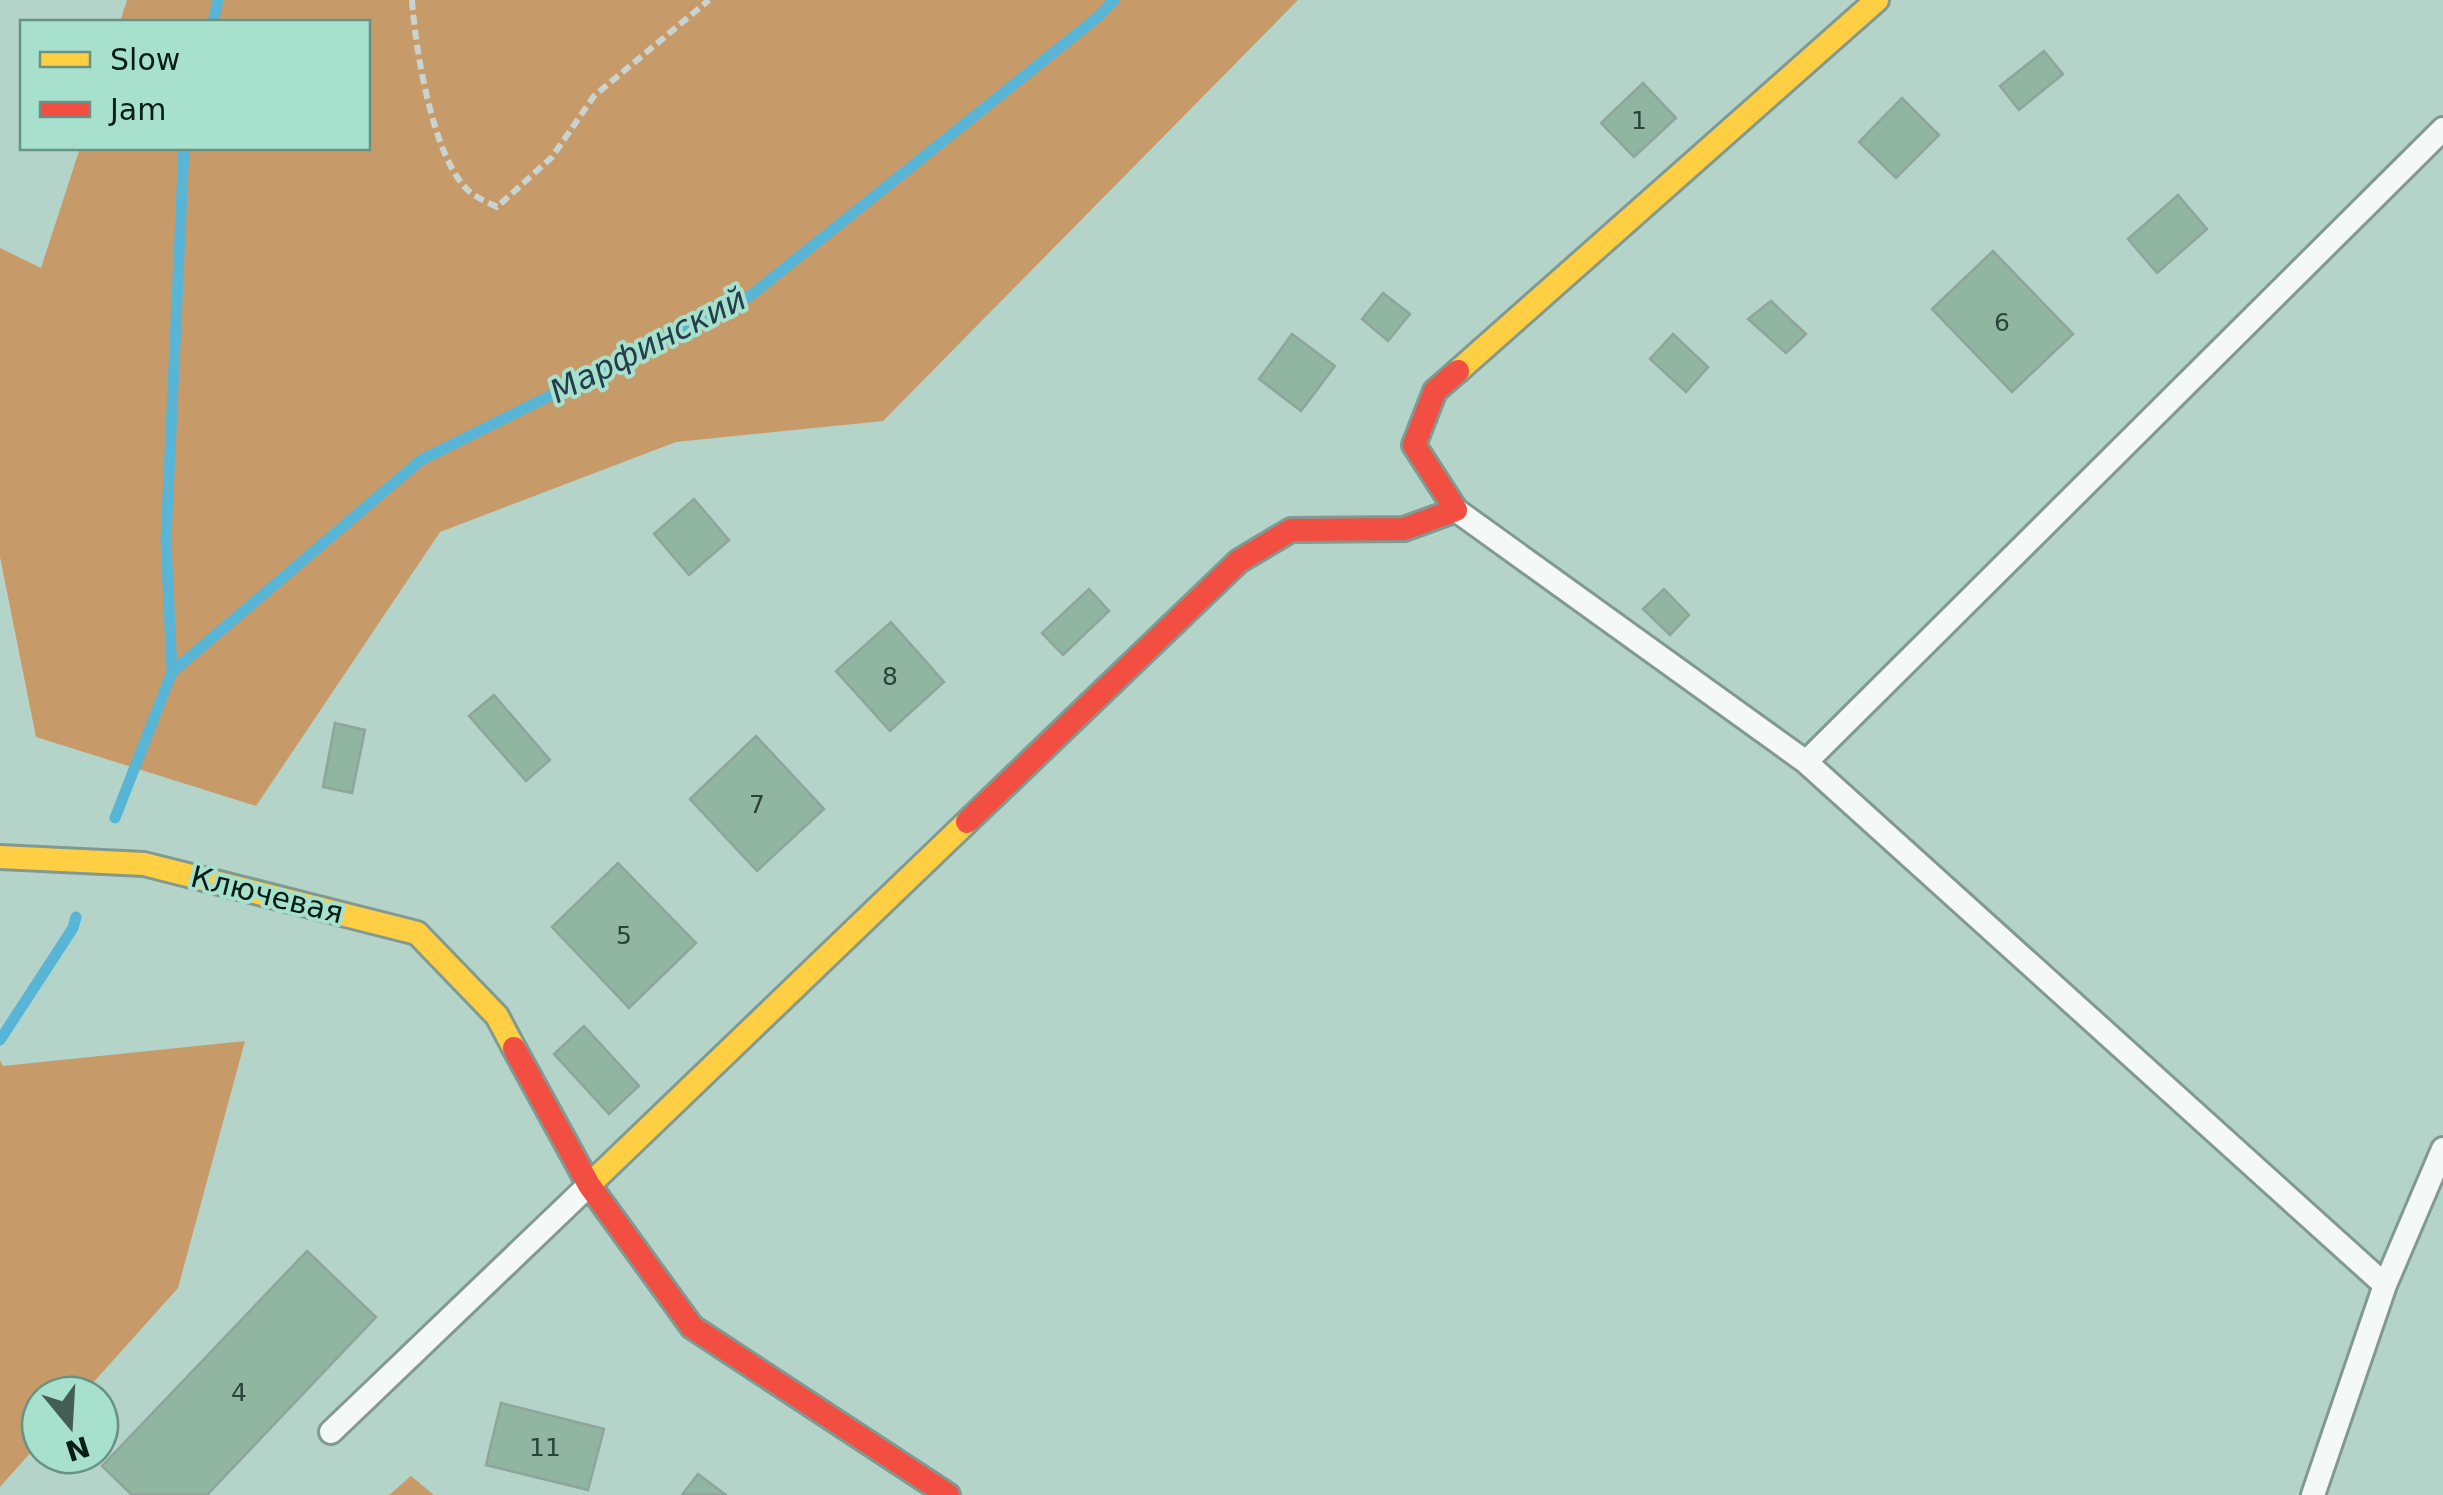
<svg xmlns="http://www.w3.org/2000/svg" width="2443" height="1495" font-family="'DejaVu Sans',sans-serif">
  <rect width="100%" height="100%" fill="#b4d3c9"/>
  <path fill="#c79b69" d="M127 0H1298L883 421 676 442 440 532 256 806 36 737 0 557V248L41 268 80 148H368V22H120Z
    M245 1041 178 1288 82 1395H40V1442L0 1487V1060L3 1066Z
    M411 1476 434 1495H389Z"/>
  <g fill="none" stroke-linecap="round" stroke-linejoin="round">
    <path stroke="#58b5d6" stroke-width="11" d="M213 22 218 0
      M172 672 421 460 750 296 1099 16 1114 0
      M115 818 172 672 166 540 184 148
      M0 1040 73 928 76 917"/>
  </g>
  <path fill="#90b5a1" stroke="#8fa59b" stroke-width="2.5" d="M2044 51 2063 74 2019 110 2000 86Z
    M1643 83 1676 118 1634 157 1601 123Z
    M1902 98 1939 135 1896 178 1859 142Z
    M2178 195 2207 229 2157 273 2128 239Z
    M1993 251 2073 334 2012 392 1932 309Z
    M1383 293 1410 314 1388 341 1362 319Z
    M1771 301 1806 334 1786 353 1748 319Z
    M1292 334 1335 366 1301 411 1259 379Z
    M1673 334 1708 367 1686 392 1650 359Z
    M694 499 729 540 689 575 654 534Z
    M1089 589 1109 611 1063 655 1042 633Z
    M1664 589 1689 615 1670 635 1643 609Z
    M891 622 944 682 890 731 836 671Z
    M494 695 550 760 526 781 469 716Z
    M335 723 365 730 352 793 323 787Z
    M756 736 824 809 757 871 690 799Z
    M618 863 696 943 629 1008 552 927Z
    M584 1026 639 1086 609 1114 554 1054Z
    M307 1251 376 1317 207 1495H132L102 1466Z
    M501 1403 604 1429 588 1490 486 1465Z
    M698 1474 726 1495H682Z"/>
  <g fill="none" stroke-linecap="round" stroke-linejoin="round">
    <g stroke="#819991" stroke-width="28">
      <path id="lane" d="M1456 510 1806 762 2443 129
        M1806 762 2385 1285
        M331 1432 589 1185
        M2313 1495 2385 1285 2443 1149"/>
    </g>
    <g stroke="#819991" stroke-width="28">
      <path id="slow" d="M1458 371 1877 0
        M0 857 144 864 417 933 497 1016 514 1048
        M589 1185 967 822"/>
    </g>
    <g stroke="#819991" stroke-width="28">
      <path id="jam" d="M967 822 1239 561 1291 530 1404 529 1456 510 1414 445 1435 391 1458 371
        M514 1048 589 1185 692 1327 948 1495"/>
    </g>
    <path stroke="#c9d3d0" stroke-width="6" stroke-dasharray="10 5" stroke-linecap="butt" d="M412 0C415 47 433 161 470 192 477 198 489 203 497 207L552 157 594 96 709 0"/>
    <use href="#lane" stroke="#f4f8f7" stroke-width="22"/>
    <use href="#slow" stroke="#ffcf43" stroke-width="22"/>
    <use href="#jam" stroke="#f24e42" stroke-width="22"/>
  </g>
  <g text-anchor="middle" stroke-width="8" stroke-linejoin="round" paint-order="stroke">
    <g font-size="25" fill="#29433a">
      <text x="1639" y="129">1</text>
      <text x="2002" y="331">6</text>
      <text x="890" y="685">8</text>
      <text x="757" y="813">7</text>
      <text x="624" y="944">5</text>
      <text x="239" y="1401">4</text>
      <text x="545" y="1456">11</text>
    </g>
    <g font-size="30" fill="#071d17" stroke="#a7e0cd">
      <text transform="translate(267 895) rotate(14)" y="10">Ключевая</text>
    </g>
    <g font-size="32" font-style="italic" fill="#243d4a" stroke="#a7e0cd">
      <text transform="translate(648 345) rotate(-27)" y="11">Марфинский</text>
    </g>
  </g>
  <rect x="20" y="20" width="350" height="130" fill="#a7e0cd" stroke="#679284" stroke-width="2.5"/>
  <rect x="40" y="52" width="50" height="15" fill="#ffcf43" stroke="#679284" stroke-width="2.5"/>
  <text x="110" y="70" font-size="30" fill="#071d17">Slow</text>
  <rect x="40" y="102" width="50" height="15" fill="#f24e42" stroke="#679284" stroke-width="2.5"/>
  <text x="110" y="120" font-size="30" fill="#071d17">Jam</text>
  <g transform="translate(70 1425) rotate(162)"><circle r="48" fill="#a7e0cd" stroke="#679284" stroke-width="2.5"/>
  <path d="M0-8L18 38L0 25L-18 38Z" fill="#445d55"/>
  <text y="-15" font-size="28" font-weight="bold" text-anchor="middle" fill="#071d17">N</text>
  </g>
</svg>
